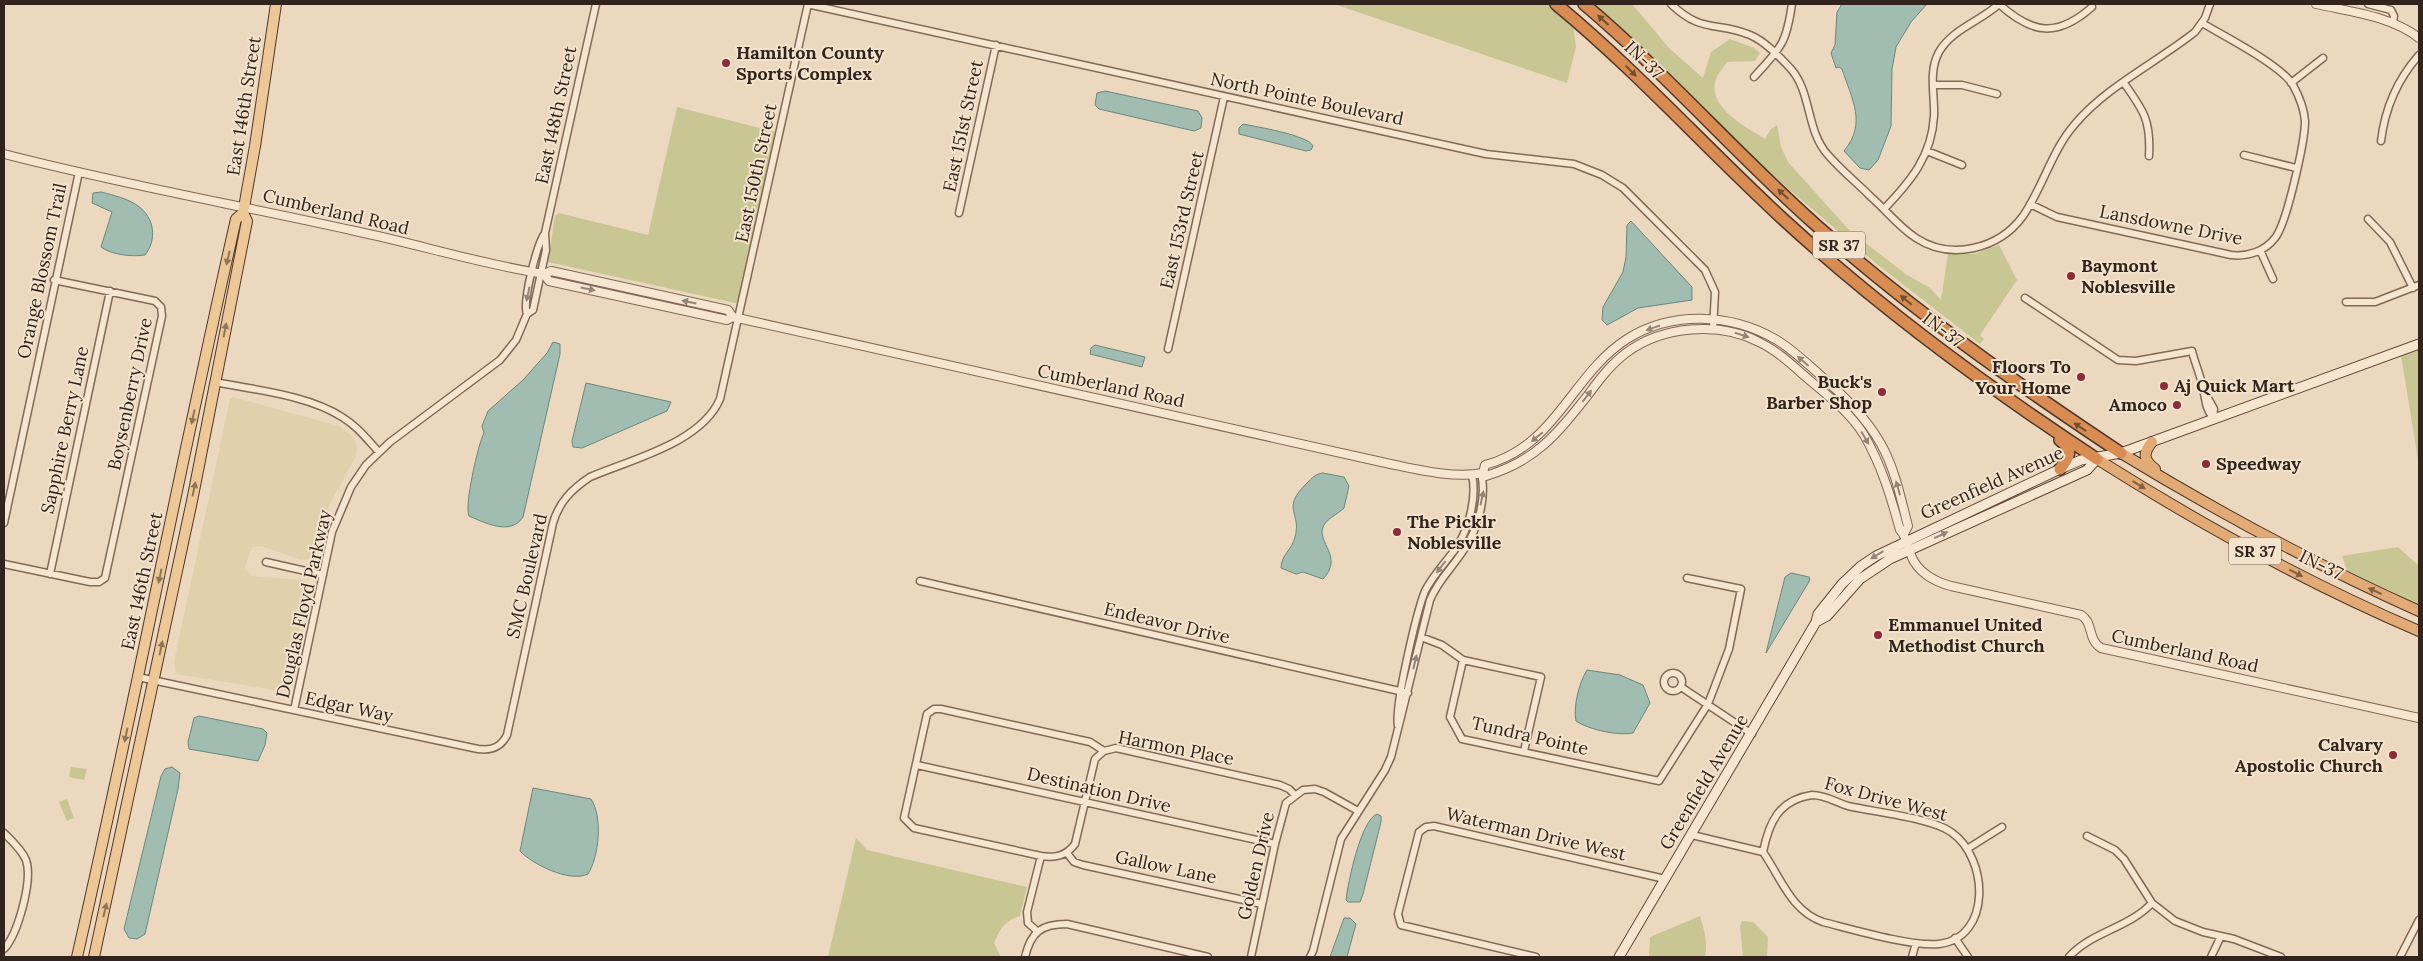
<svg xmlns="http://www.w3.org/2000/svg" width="2423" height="961" font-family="Lora,serif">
  <rect width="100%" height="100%" fill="#ebd8be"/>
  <path fill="#e0d1ac" d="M233 397 339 426 355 439 357 450 355 458 326 511 313 553 309 559 301 560 261 546 253 547 249 554 245 568 252 576 303 580 309 584 286 687 280 691 176 674 174 662 230 399Z"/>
  <path fill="#c8c793" d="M1334 4H1555L1572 17 1576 47 1567 83Z
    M1592 4H1632L1669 48 1703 78 1711 52 1730 39 1754 48 1760 53 1755 61 1727 62C1724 67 1718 73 1716 79 1706 107 1746 127 1765 139L1771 129 1777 125 1781 147 1788 162 1850 231 1907 275 1930 288 1941 300 1948 254H1974L1999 245 2017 280 1980 335 1984 339 1980 344 1878 265 1764 168 1663 68Z
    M677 107 776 132 739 301 735 303 548 262 554 222 555 216 559 213 648 235Z
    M2419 347V466L2401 355Z
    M2419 508V611L2350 579 2342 556 2398 547 2419 566Z
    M71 767 87 769 84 780 69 777Z
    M67 799 74 818 67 821 59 802Z
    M856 838 867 850 1027 887 1020 916C1004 921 1000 929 994 943L1001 957H828Z
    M1700 916C1704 929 1708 943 1705 957H1649L1650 937Z
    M1742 921 1753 922 1768 937 1767 957H1743L1740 926Z"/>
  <path fill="#a1bdb1" stroke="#69897d" d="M1842 4H1927L1911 22 1896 47 1892 69 1891 126 1878 160 1869 170 1860 168 1844 151C1867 123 1852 100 1842 69L1839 67 1836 68 1831 53 1835 45 1837 12Z
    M1105 91 1198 111 1202 118 1201 128 1194 131 1099 109 1095 105 1097 93Z
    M1243 124C1257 127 1308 135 1313 146L1311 150 1306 151 1239 134V128Z
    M101 192C113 195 129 199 138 206 155 218 157 240 145 255 132 257 112 255 101 247L112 212 92 203 93 193Z
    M1631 221 1692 287V300L1638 308 1607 325 1602 320 1603 307 1623 272 1626 257 1627 225Z
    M553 342 560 344V354L523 517C511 536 485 523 469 516 464 507 478 444 484 433L482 426 488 411 523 380 547 353Z
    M1095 345 1145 357 1142 367 1090 354 1091 348Z
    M586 383 671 402 667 411 582 448 573 447 572 441Z
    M1323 473 1344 477 1349 486 1344 508C1338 514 1326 519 1323 527 1317 543 1344 557 1323 579L1303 572 1296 574 1281 568C1281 555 1292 550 1295 537 1302 512 1280 509 1307 483 1312 478 1315 474 1323 473Z
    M1791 573 1809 577 1810 580 1766 653 1785 577Z
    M1587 670 1620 675 1643 685 1650 703 1633 733C1619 736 1589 730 1576 721 1573 707 1579 683 1587 670Z
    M199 716 263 729 267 733 265 745 258 761 189 749 188 742 194 718Z
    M172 767 180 773 178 789 145 934 137 939 129 938 124 929 161 776 165 769Z
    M533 788 591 799C603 817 599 857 588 874 570 883 532 864 520 851Z
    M1377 814 1381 816V822L1363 894 1360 902H1348L1346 900C1348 882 1361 820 1377 814Z
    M1344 918H1350L1356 924 1347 957H1330Z"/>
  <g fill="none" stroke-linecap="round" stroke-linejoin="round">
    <g stroke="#826958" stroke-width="9">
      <path id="minor" d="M807 4 1486 154 1574 164 1602 175 1623 188 1705 270 1715 292 1713 329
        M1671 4C1702 34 1717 21 1750 35 1765 41 1780 57 1791 69 1812 93 1806 131 1828 155 1841 170 1857 183 1871 197 1886 210 1899 227 1916 238 1951 261 1999 249 2023 216 2043 187 2052 150 2075 124 2106 87 2157 62 2195 32L2205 18 2210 4
        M1999 4C2032 34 2057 38 2092 7
        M2368 4 2391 10 2394 16 2393 23
        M1754 77C1781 47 1786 45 1792 4
        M2124 83C2144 111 2151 121 2149 156
        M2291 83 2323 58
        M1933 85H1962L1997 94
        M2381 141C2385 108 2397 80 2419 55
        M1927 151 1962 165
        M2244 155 2296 168
        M2030 204 2057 217 2231 255C2248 257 2265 251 2275 238 2287 223 2305 141 2305 121 2304 108 2299 96 2293 85 2281 65 2224 36 2202 23
        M1884 209C1910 182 1932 156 1934 116 1935 95 1928 72 1939 52 1952 29 1981 21 1999 4
        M959 213 996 45
        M2368 219 2390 242 2413 288
        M2260 250 2273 279
        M2025 298 2118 360 2136 361 2192 351C2195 364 2201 376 2203 389 2206 401 2205 408 2213 418
        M2346 302H2375L2419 285
        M527 314C522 303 537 243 545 233L596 4
        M1168 349 1224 97
        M215 382C255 390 308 395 342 417 357 426 367 439 379 452
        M2204 391 2214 409 2213 418
        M4 523 79 172
        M266 562 323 575
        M4 564 90 582H99L105 578 162 316 161 307 155 301 54 280
        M50 574 110 291
        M920 581 1408 693
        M1421 637 1442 645 1463 660 1450 717 1462 739 1659 781 1708 704 1729 649 1741 589 1687 578
        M1463 660 1541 677 1524 751
        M1664 682a9 9 0 1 1 18 0a9 9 0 1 1-18 0Z
        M138 677 478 749C492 751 501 747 507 735L553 523C559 502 572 489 590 477 632 459 701 443 720 399L808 4
        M1681 687 1752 734
        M294 710 332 532 351 487 366 465 390 442 500 360 516 340 527 314 533 310 546 250 545 233
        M1398 726C1394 707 1417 611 1425 591 1433 575 1446 562 1456 548 1469 529 1477 497 1472 475
        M1104 751 1090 742 941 709H934L927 714 904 818 914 828 1041 856C1056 858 1066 856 1075 844L1095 759 1104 751 1116 748 1280 785 1289 789 1295 795
        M917 765 1275 844
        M1812 795C1826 795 1835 802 1848 806 1874 812 1932 818 1951 832 1989 858 1992 938 1939 944 1912 947 1851 929 1823 922 1791 911 1781 878 1763 852 1769 822 1779 800 1812 795Z
        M4 833C12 841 22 850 26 860 33 880 18 934 4 949
        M1692 835 1763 852
        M2087 836 2115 850 2124 859 2152 903 2175 921 2203 932 2234 939 2281 957
        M1967 849 2002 827
        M1067 853 1074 862 1083 865 1262 904
        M1037 931 1028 923 1027 912 1041 856
        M1955 938 1968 957
        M1025 957C1031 932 1041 924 1067 924L1208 957
        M1251 957 1275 844 1286 803 1303 790 1315 789 1324 792 1358 811
        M1310 957 1313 951 1341 839 1385 770 1391 757 1430 600C1438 580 1454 566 1465 548 1478 528 1487 497 1481 473
        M1536 957 1401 925 1398 914 1419 832 1426 827 1434 826 1665 879
        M1912 957 1916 943
        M2069 957C2091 932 2129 928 2152 903
        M2211 957 2221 936
        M2400 957 2419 920"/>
    </g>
    <g stroke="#826958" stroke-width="10">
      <path id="tertiary" d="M2316 4C2351 12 2391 16 2419 38
        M4 154C120 184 238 205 355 231 418 244 480 264 544 274L551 271 728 310 733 317
        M544 274 549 281 727 320 733 317 1386 463C1416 469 1453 479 1483 473L1486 476C1536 461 1557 434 1588 395 1599 380 1610 365 1626 353 1662 326 1719 321 1759 342 1780 352 1796 369 1813 383 1832 399 1851 414 1864 435 1881 464 1891 497 1900 530 1907 537 1907 546 1911 555 1917 572 1935 582 1951 586L2081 615C2094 623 2087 639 2101 648L2419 718
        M2273 386 2283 389 2292 386
        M1483 473 1485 465C1557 446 1571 375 1627 339 1671 311 1730 313 1775 339 1791 348 1805 362 1819 374 1843 395 1865 416 1881 444 1895 469 1901 499 1908 526L1904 534"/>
    </g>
    <g stroke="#644a3b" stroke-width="11">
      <path id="secondary" d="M1816 622 1827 616 1860 579 1890 559 2087 470 2097 459
        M1619 957 1816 622 1818 614 1842 584 1861 566 1876 556 2060 469 2081 460 2121 453 2419 344"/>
    </g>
    <g stroke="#4f382c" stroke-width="12">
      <path id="primary" d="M77 957C133 712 180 465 236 219L243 213 255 146 276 4
        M94 957 192 501 247 221 243 213"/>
    </g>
    <g stroke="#4f382c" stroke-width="12">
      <path id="trunk" d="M2152 442C2143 453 2143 460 2155 469
        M2121 453C2218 512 2316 565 2419 611
        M2097 459C2200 524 2307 583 2419 631"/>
    </g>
    <g stroke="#4f382c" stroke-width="14">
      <path id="motorway" d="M1556 4C1637 71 1707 149 1784 220 1881 309 1987 387 2097 459
        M1584 4C1666 73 1736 154 1816 225 1912 310 2014 382 2121 453
        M2060 469C2069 457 2074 450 2060 440"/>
    </g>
    <use href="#minor" stroke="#f6e6d0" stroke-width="6"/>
    <use href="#tertiary" stroke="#f6e6d0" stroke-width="8"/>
    <use href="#secondary" stroke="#f6e6d0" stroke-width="9"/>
    <use href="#primary" stroke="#edc796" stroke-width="10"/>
    <use href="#trunk" stroke="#e2aa74" stroke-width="10"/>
    <use href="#motorway" stroke="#d88c51" stroke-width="11"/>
  </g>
  <defs><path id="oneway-solid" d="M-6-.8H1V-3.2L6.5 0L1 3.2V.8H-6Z" transform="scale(1.25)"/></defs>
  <g fill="#744e31">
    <use href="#oneway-solid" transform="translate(1603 20) rotate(-138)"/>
    <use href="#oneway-solid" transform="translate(1631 71) rotate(44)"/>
    <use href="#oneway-solid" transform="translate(1783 194) rotate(-137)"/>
    <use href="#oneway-solid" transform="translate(1906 300) rotate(-141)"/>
    <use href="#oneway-solid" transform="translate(2080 427) rotate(-146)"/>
  </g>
  <g fill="#907659">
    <use href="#oneway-solid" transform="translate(228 258) rotate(103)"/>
    <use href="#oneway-solid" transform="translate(225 330) rotate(-79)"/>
    <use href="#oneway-solid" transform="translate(193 417) rotate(102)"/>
    <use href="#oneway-solid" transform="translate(194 489) rotate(-78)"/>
    <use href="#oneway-solid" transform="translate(160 576) rotate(102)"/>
    <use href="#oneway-solid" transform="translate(161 648) rotate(-78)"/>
    <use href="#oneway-solid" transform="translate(126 735) rotate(102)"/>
    <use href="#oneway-solid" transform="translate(105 910) rotate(-77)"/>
  </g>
  <g fill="#948576">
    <use href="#oneway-solid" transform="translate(588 289) rotate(12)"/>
    <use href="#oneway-solid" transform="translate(528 294) rotate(102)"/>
    <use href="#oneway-solid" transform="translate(689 302) rotate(-168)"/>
    <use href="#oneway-solid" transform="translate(1653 328) rotate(160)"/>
    <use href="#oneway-solid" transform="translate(1742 335) rotate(17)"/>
    <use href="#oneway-solid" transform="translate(1803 361) rotate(-139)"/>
    <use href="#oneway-solid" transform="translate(1587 396) rotate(-52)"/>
    <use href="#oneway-solid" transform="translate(1537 437) rotate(140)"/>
    <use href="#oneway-solid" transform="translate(1865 438) rotate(60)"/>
    <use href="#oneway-solid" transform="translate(1898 488) rotate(-106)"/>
    <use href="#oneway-solid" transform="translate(1482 498) rotate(-78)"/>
    <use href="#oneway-solid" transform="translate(1941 535) rotate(-25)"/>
    <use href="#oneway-solid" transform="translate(1877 555) rotate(149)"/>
    <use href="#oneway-solid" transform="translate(1441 567) rotate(128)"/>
    <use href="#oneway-solid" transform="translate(1415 662) rotate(-77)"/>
  </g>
  <g fill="#816044">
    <use href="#oneway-solid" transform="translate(2139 485) rotate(31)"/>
    <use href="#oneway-solid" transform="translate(2296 573) rotate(27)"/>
    <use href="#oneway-solid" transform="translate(2375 591) rotate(-156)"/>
  </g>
  <g fill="#8e2b38" stroke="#f3e3cd" stroke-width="2">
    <circle cx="726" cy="63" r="5"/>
    <circle cx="2071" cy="276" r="5"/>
    <circle cx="2081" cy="377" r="5"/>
    <circle cx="2164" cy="386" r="5"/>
    <circle cx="1882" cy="392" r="5"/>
    <circle cx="2177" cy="405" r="5"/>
    <circle cx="2206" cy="464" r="5"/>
    <circle cx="1397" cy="532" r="5"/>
    <circle cx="1878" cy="635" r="5"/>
    <circle cx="2393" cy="755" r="5"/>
  </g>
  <g text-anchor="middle" stroke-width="4" stroke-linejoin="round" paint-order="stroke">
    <g fill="#f3e3cd" stroke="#6c5d51" stroke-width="1">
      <rect x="1813" y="231.5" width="52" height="27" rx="4"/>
      <rect x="2229" y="537.5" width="52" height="27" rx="4"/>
    </g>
    <g font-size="16" font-weight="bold" fill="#32241c">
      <text x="1839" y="251">SR 37</text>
      <text x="2255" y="557">SR 37</text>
    </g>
    <g font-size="18" font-weight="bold" fill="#32241c" stroke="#f3e3cd" text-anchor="start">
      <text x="736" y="59">Hamilton County<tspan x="736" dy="21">Sports Complex</tspan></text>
      <text x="2081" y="272">Baymont<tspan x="2081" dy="21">Noblesville</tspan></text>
      <text x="2071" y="373" text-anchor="end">Floors To<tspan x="2071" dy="21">Your Home</tspan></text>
      <text x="1872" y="388" text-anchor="end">Buck's<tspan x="1872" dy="21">Barber Shop</tspan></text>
      <text x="2174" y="392">Aj Quick Mart</text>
      <text x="2167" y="411" text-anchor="end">Amoco</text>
      <text x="2216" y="470">Speedway</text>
      <text x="1407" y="528">The Picklr<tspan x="1407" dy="21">Noblesville</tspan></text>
      <text x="1888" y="631">Emmanuel United<tspan x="1888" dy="21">Methodist Church</tspan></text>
      <text x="2383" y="751" text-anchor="end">Calvary<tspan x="2383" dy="21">Apostolic Church</tspan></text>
    </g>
    <g font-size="18" fill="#32241c" stroke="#f3e3cd">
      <text transform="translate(1644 60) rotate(44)" y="6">IN-37</text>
      <text transform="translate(1307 99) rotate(12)" y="6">North Pointe Boulevard</text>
      <text transform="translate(244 106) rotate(-81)" y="6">East 146th Street</text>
      <text transform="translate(556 115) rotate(-78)" y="6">East 148th Street</text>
      <text transform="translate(963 126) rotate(-78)" y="6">East 151st Street</text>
      <text transform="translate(756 173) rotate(-78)" y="6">East 150th Street</text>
      <text transform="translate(336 212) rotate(13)" y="6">Cumberland Road</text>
      <text transform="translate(1182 220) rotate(-77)" y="6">East 153rd Street</text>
      <text transform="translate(2171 225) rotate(11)" y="6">Lansdowne Drive</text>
      <text transform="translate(42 271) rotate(-78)" y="6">Orange Blossom Trail</text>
      <text transform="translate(1943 330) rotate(37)" y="6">IN-37</text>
      <text transform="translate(1111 386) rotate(12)" y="6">Cumberland Road</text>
      <text transform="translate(130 394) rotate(-78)" y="6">Boysenberry Drive</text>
      <text transform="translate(65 430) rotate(-78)" y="6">Sapphire Berry Lane</text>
      <text transform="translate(1992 483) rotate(-24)" y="6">Greenfield Avenue</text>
      <text transform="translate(2321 565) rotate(26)" y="6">IN-37</text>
      <text transform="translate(527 576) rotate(-77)" y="6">SMC Boulevard</text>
      <text transform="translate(142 581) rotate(-78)" y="6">East 146th Street</text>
      <text transform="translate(304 604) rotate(-77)" y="6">Douglas Floyd Parkway</text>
      <text transform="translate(1167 623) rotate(13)" y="6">Endeavor Drive</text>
      <text transform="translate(2185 651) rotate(12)" y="6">Cumberland Road</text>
      <text transform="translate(349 707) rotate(12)" y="6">Edgar Way</text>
      <text transform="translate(1530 736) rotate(13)" y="6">Tundra Pointe</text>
      <text transform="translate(1176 748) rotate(11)" y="6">Harmon Place</text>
      <text transform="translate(1704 782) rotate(-59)" y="6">Greenfield Avenue</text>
      <text transform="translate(1099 790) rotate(13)" y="6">Destination Drive</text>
      <text transform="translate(1886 799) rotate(15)" y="6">Fox Drive West</text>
      <text transform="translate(1536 834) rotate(13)" y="6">Waterman Drive West</text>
      <text transform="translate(1256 866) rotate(-77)" y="6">Golden Drive</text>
      <text transform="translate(1166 867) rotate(12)" y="6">Gallow Lane</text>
    </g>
  </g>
  <rect width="2423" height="961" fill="none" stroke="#32241c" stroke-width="10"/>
</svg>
